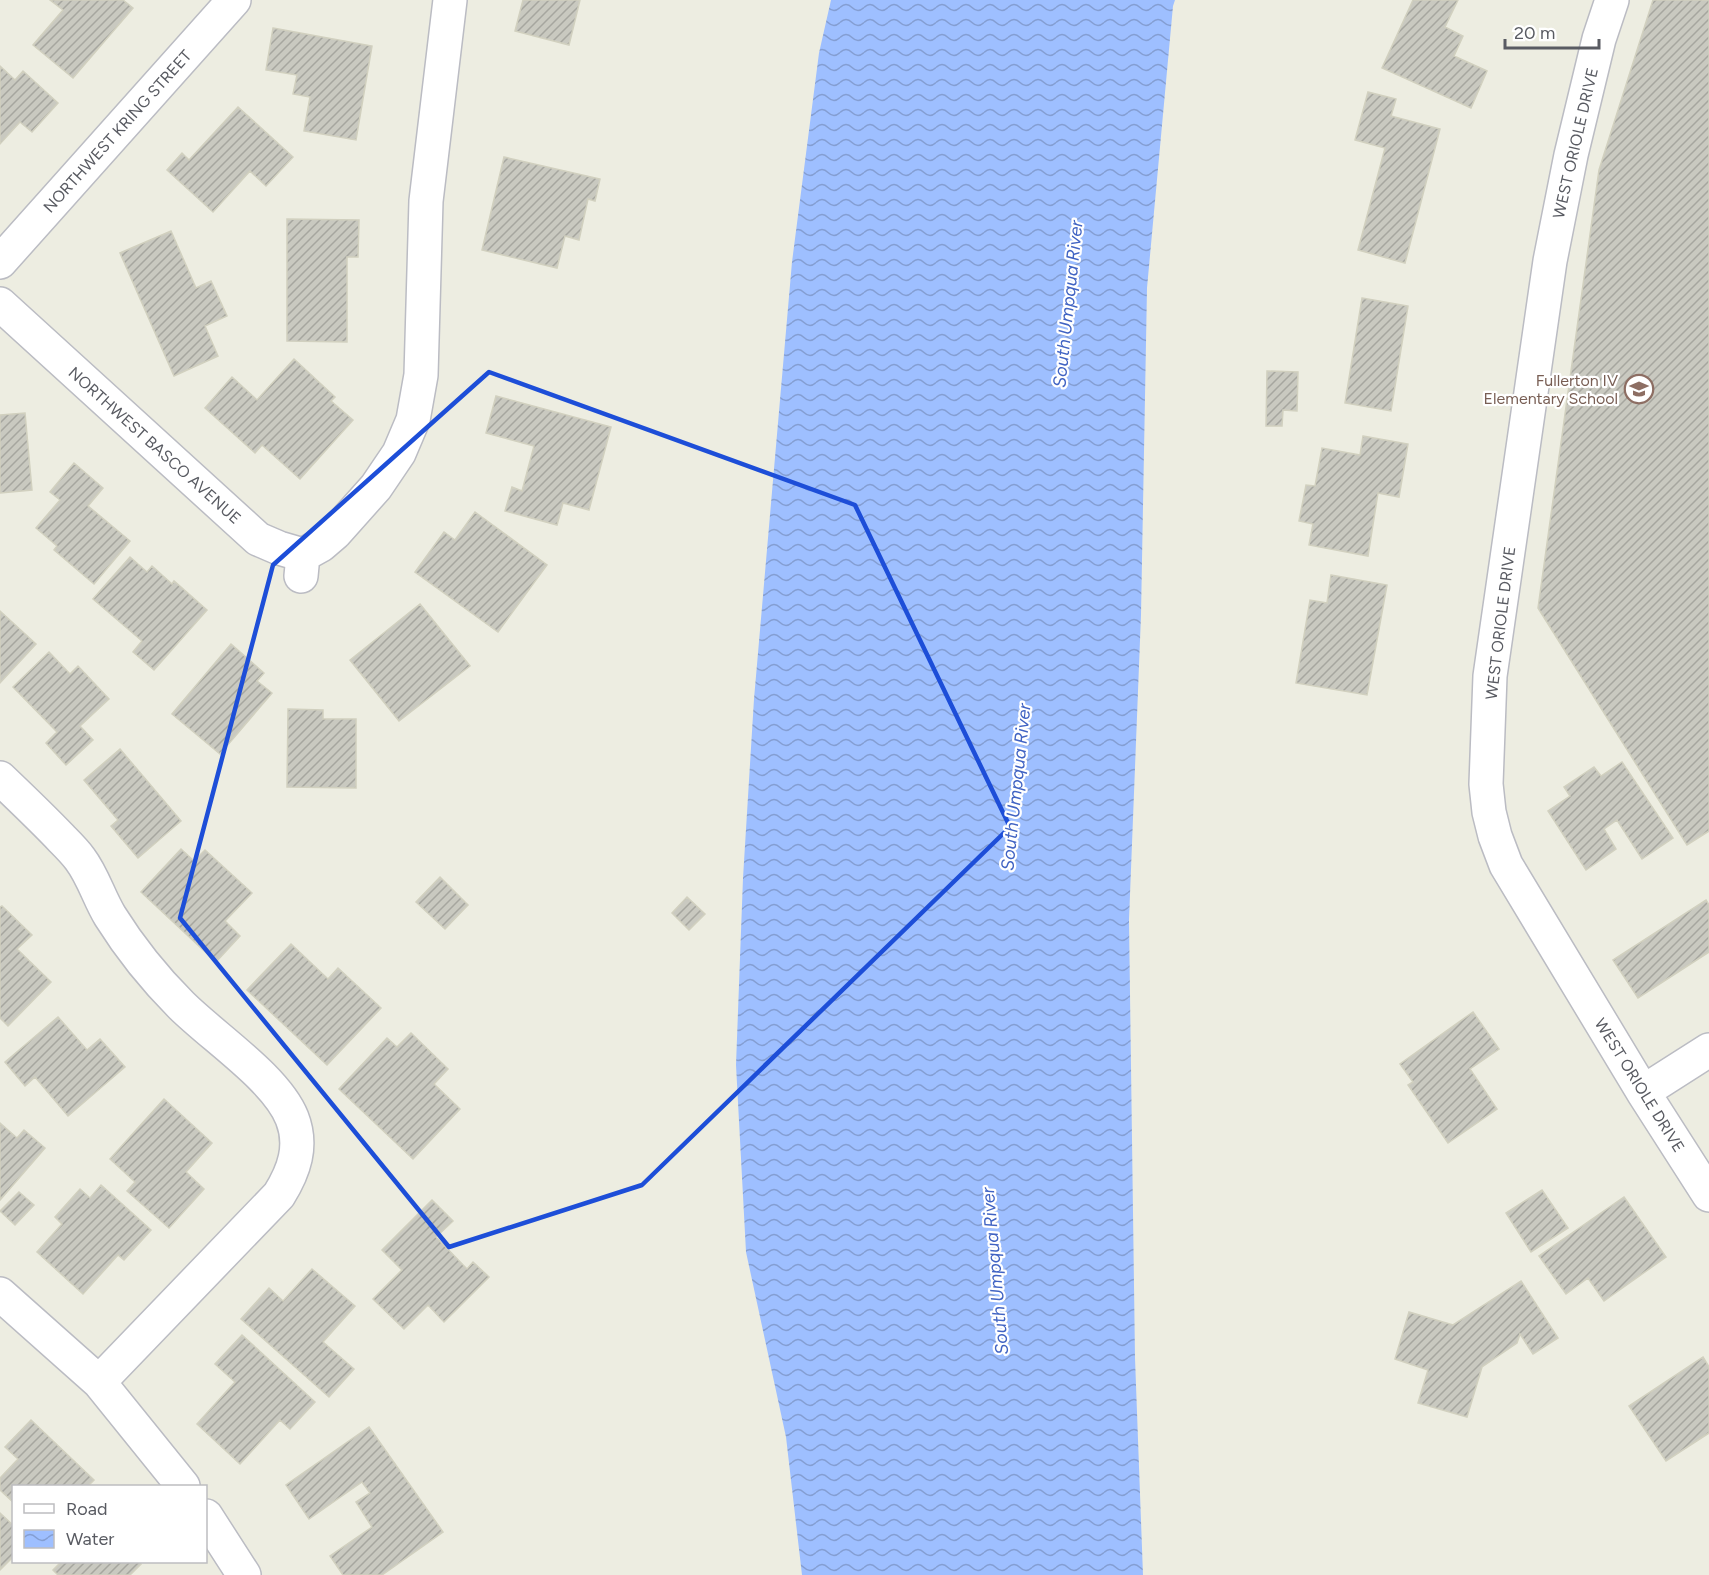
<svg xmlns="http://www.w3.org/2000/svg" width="1709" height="1575" font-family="Figtree,sans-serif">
  <defs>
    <pattern id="water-waves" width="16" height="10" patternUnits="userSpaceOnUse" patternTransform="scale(1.5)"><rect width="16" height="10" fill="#9ebfff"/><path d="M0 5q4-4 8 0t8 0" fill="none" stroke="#849ed2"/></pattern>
    <pattern id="building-hatch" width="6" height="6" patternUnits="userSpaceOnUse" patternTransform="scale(1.5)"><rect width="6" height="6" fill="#c9c9c0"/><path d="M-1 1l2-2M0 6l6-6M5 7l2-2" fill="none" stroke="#a6a69f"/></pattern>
  </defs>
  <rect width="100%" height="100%" fill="#edede1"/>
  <path fill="url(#water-waves)" d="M831 0H1175L1173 6 1147 288 1141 615 1129 920 1135 1358 1143 1575H802L786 1437 746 1252 736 1065 743 878 754 699 792 262 819 53Z"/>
  <path fill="url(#building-hatch)" stroke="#d1d0bf" stroke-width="1.5" d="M50 0H123L133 8 73 78 33 45 63 10Z
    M523 0H580L569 45 515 31Z
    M1413 0H1458L1445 27 1463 36 1454 56 1487 71 1471 108 1382 68Z
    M1653 0H1709V831L1687 845 1538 608 1599 170Z
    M273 28 372 46 356 140 304 131 310 97 293 94 297 75 266 70Z
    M0 66 15 80 23 71 58 103 32 132 20 122 0 144Z
    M1368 92 1396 99 1391 116 1440 129 1405 263 1358 250 1385 148 1355 140Z
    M238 107 293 157 266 186 250 171 213 212 167 170 182 153 189 160Z
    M504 157 600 179 595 201 588 199 579 240 565 236 557 268 482 250Z
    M287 219 359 220 358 257H347V342L287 341Z
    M171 231 196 288 211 281 227 316 205 326 218 356 174 376 120 253Z
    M1362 298 1408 306 1391 411 1345 403Z
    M294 359 335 397 331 401 353 420 300 479 262 445 255 453 205 408 232 377 257 400Z
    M1267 371 1298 372 1297 411 1283 410 1282 426H1266Z
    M496 396 611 427 589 510 563 503 557 525 505 511 512 487 522 491 534 446 486 433Z
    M25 413 32 490 0 493V415Z
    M1363 436 1408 444 1399 497 1378 493 1368 556 1309 545 1313 524 1299 521 1306 485 1315 486 1322 448 1360 455Z
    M74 463 103 488 88 506 130 541 94 584 54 550 57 546 36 528 60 500 50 492Z
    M475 512 547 565 498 632 415 572 444 532 455 540Z
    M130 557 147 572 152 566 172 584 174 581 207 610 154 670 133 652 142 641 93 599Z
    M1331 575 1387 585 1367 695 1296 683 1310 600 1327 603Z
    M420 604 470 666 399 721 350 660Z
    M0 611 36 644 0 683Z
    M231 644 264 673 257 681 272 693 220 754 172 714Z
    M49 652 70 674 78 666 109 699 80 726 93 740 66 765 46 743 57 732 13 687Z
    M288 709 323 710V719H356V788L287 787Z
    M120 749 181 821 138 858 111 826 118 820 84 780Z
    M1622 762 1673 838 1642 859 1617 820 1604 829 1616 849 1586 870 1548 811 1570 796 1564 787 1594 767 1601 776Z
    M181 849 194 861 205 850 252 893 225 921 240 936 216 962 141 892Z
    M440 877 468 905 445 929 416 902Z
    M687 897 705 914 689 930 672 913Z
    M1706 900 1709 905V952L1638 998 1613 960Z
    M2 906 32 935 17 949 51 982 8 1026 0 1018V907Z
    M291 944 328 979 338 968 381 1008 327 1065 247 990Z
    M1473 1012 1499 1049 1470 1069 1497 1109 1448 1143 1408 1085 1413 1082 1400 1064Z
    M58 1017 87 1050 100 1039 125 1067 68 1116 35 1077 25 1086 5 1062Z
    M411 1033 448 1069 434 1084 460 1109 413 1159 339 1089 387 1038 397 1047Z
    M164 1099 212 1143 186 1172 204 1189 169 1228 127 1191 135 1182 110 1159Z
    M0 1123 17 1138 24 1130 45 1148 0 1200Z
    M101 1185 151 1230 124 1260 118 1255 83 1294 37 1252 62 1224 55 1217 80 1189 90 1198Z
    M1542 1190 1568 1228 1531 1252 1506 1213Z
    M19 1192 34 1205 15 1225 0 1211Z
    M1624 1197 1666 1257 1604 1301 1588 1278 1566 1294 1539 1256Z
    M432 1200 453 1221 436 1237 467 1269 473 1262 489 1277 444 1322 428 1305 404 1329 373 1299 402 1270 382 1250Z
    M312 1269 355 1306 323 1342 354 1369 329 1397 241 1319 269 1288 283 1301Z
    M1521 1281 1558 1338 1533 1354 1520 1334 1517 1343 1482 1367 1467 1417 1418 1403 1428 1370 1395 1359 1409 1312 1453 1325Z
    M242 1335 315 1402 290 1429 280 1420 240 1464 197 1424 235 1382 215 1364Z
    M1703 1357 1709 1367V1433L1666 1461 1629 1406Z
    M31 1420 94 1480 88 1486H14V1503L0 1490V1478L18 1459 5 1447Z
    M369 1427 443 1532 382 1575H343L330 1556 372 1527 356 1502 370 1493 362 1482 309 1519 286 1485Z
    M0 1513 14 1526V1556L0 1570Z
    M61 1562H138L141 1564 130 1575H58L53 1570Z"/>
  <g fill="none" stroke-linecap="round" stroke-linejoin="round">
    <g stroke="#bbbcc3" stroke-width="36">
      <path id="street" d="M1612 0 1599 39 1571 155 1550 261 1490 676 1486 784 1489 812 1495 836 1506 865 1643 1092 1709 1195
        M0 262 234 0
        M0 304 258 539 279 548 303 555 301 576
        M303 555 321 545 335 533 376 487 399 453 413 420 421 375 426 201 450 0
        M0 778C21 798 42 818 62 839 68 845 75 852 80 859 93 876 99 898 110 916 130 948 154 978 181 1005 213 1037 276 1078 292 1118 303 1146 294 1171 279 1195L99 1382
        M1643 1092 1709 1050
        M0 1294 99 1382 183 1486
        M206 1516 244 1575"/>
    </g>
    <use href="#street" stroke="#fff" stroke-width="33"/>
  </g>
  <path fill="none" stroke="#1d4ed8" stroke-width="4.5" stroke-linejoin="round" d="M489 372 855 505 1010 827 642 1185 449 1247 180 918 273 565Z"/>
  <defs>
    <g id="school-ring" transform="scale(1.5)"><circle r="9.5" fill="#fff" stroke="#8d6e63" stroke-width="1.5"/><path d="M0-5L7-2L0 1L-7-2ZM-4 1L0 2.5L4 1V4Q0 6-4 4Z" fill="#8d6e63"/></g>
  </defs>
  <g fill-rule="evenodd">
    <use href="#school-ring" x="1639" y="389"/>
  </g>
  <g text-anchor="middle" stroke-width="4.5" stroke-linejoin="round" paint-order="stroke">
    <g font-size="16" fill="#595b62" stroke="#fff">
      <text transform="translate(117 131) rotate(-48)" y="6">NORTHWEST KRING STREET</text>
      <text transform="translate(1575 143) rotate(-77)" y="6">WEST ORIOLE DRIVE</text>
      <text transform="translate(155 445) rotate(42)" y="6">NORTHWEST BASCO AVENUE</text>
      <text transform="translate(1500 623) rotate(-83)" y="6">WEST ORIOLE DRIVE</text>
      <text transform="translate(1640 1085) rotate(58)" y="6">WEST ORIOLE DRIVE</text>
    </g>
    <g font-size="16" fill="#785e54" stroke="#fff" text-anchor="end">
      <text x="1618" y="386">Fullerton IV<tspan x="1618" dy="18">Elementary School</tspan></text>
    </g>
    <g font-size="18" font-style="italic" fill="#4063c3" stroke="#fff">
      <text transform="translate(1068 304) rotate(-84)" y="6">South Umpqua River</text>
      <text transform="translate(1016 787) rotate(-84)" y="6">South Umpqua River</text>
      <text transform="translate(995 1271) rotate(-95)" y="6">South Umpqua River</text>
    </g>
  </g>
  <rect x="12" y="1485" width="195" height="78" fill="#ffffff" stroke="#bdbdc0" stroke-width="1.5"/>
  <rect x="24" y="1504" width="30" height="9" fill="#ffffff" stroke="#bdbdc0" stroke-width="1.5"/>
  <text x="66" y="1515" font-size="18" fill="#595b62">Road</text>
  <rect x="24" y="1530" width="30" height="18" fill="url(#water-waves)" stroke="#bdbdc0" stroke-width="1.5"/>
  <text x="66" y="1545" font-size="18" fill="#595b62">Water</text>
  <path d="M1505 39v9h94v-9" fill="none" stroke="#595b62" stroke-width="3"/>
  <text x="1514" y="39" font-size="18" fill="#595b62" stroke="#ffffff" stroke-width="4.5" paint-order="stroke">20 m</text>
</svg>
